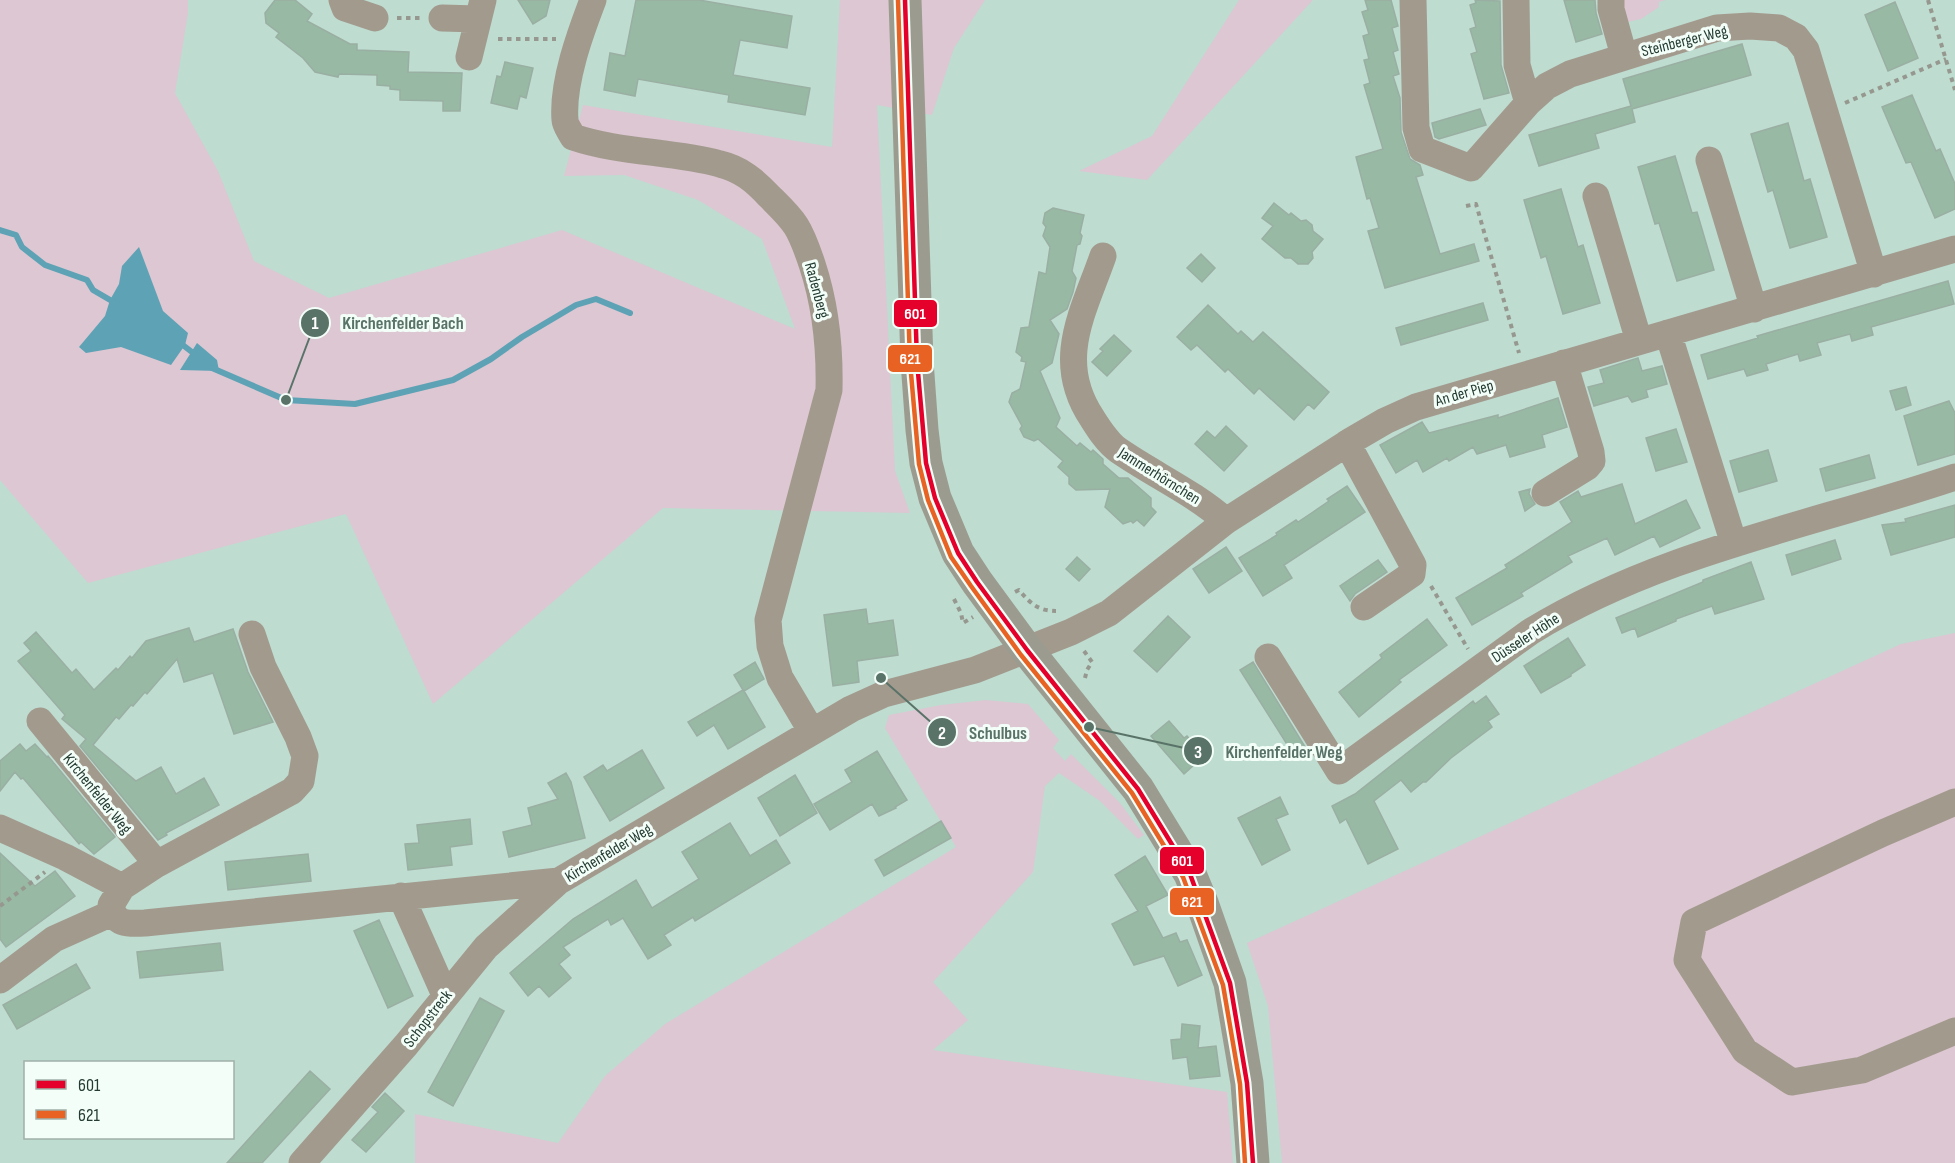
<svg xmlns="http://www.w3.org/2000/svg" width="1955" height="1163" font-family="'Sofia Sans Condensed',sans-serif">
  <rect width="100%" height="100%" fill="#bedcd0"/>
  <path fill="#dcc7d2" d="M0 0H188V13L175 93 218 171 254 261 329 298 562 230 795 329 762 239 698 200 624 175 564 176 583 105 832 147 840 0H985L954 48 932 115 877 105 895 471 910 513 663 508 433 704 346 514 88 583 0 480Z
    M1239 0H1313L1147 180 1079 171 1152 136Z
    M1618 0H1666L1659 2V7L1641 19 1623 23Z
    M1955 633V1163H1282L1268 1006 1247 943 1901 644Z
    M986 700 1028 704 1059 740 1053 748 1065 761 1071 754 1120 803 1144 835 1138 839 1100 801 1059 773 1045 786 1033 872 933 982 968 1020 933 1050 1227 1092 1233 1163H415V1114L558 1143 605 1076 665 1024 956 847 885 728 889 715 941 705Z"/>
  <path fill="#5ea2b5" d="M139 247 163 311 188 333 185 345 171 365 121 347 86 353 79 347 105 316 110 300 119 284 122 266Z
    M197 343 217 360 219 371 180 370Z"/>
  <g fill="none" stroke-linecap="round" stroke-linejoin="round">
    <path stroke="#5ea2b5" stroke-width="6" d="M0 230 16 235 22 247 45 265 87 280 93 290 117 304
      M179 342 197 356
      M212 368 286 400 355 404 453 380 491 359 522 337 576 305 596 299 630 313"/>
  </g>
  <path fill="#98b9a3" stroke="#9aafa3" stroke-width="1.5" d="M275 0H295L312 14 307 21 350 44H357V50L409 52 408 72 462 73 460 111H443V101L400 100V90L390 89V86L377 85V75L339 74 338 77 315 72 303 58 276 37 279 33 266 23 265 13Z
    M518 0H550L546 16 533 24Z
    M636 0H699L792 16 787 48 740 40 733 75 810 88 805 115 728 102 729 95 638 79 635 96 604 90 610 53 625 56Z
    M1365 0H1391L1398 26 1392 28 1398 50 1393 52 1399 74 1393 76 1400 98 1401 132 1410 159 1420 165 1423 175 1416 177 1440 254 1474 244 1479 261 1385 288 1368 231 1379 228 1370 198 1367 199 1356 157 1383 149 1364 85 1370 83 1364 60 1369 59 1363 36 1369 34 1362 12 1368 10Z
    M1475 0 1500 1 1501 65 1509 93 1484 99 1471 54 1477 52 1470 29 1476 27 1470 5 1476 3Z
    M1564 0H1595L1596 13 1602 34 1576 42Z
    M1895 2 1918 58 1888 71 1865 15Z
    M1742 44 1751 75 1632 109 1635 122 1595 134 1599 148 1539 166 1529 135 1631 106 1623 79Z
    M505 62 533 68 526 98 520 96 517 109 491 103 497 76 501 77Z
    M1912 95 1936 151 1940 149 1955 184V209L1935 218 1911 162 1906 163 1882 107Z
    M1480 109 1486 125 1439 139 1435 137 1432 123Z
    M1788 123 1804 181 1810 179 1827 237 1790 248 1773 190 1768 192 1751 134Z
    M1675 156 1692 213 1697 212 1714 270 1677 281 1659 223 1655 224 1638 167Z
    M1561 189 1578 247 1583 245 1600 303 1563 314 1546 256 1541 258 1524 200Z
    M1274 203 1289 215 1291 213 1301 221 1306 220 1312 225 1313 231 1323 239 1312 252 1313 258 1308 264H1298L1291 258H1285L1262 239 1273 226 1262 218Z
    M1053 208 1084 215 1080 233 1082 236 1080 244 1077 245 1072 271 1076 278 1073 292 1067 309 1050 320 1059 334 1052 363 1040 371 1060 418 1056 427 1077 446 1080 443 1091 452 1093 450 1103 459V464L1119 478H1128L1151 498V507L1156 512 1144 526 1137 520 1133 523 1131 521 1123 524 1105 507 1110 489 1076 490 1069 484V477L1058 467 1063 461 1038 439 1034 441 1024 437 1020 429 1022 426 1009 402 1012 393 1020 389 1026 362 1021 361 1022 357 1016 352 1021 328 1029 327 1039 272 1046 274 1050 247 1043 236 1046 227 1043 223 1045 213Z
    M1201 254 1215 268 1202 282 1187 268Z
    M1948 281 1954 304 1871 327 1873 335 1852 341 1850 334 1817 343 1821 355 1800 361 1798 354 1766 364 1768 370 1747 376 1744 369 1708 379 1701 355 1758 338 1757 336Z
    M1483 303 1488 320 1401 345 1396 328Z
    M1208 305 1238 334 1241 331 1253 342 1263 332 1329 392 1314 409 1308 404 1294 420 1259 388 1254 394 1228 369 1225 372 1197 345 1191 350 1177 337Z
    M1114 335 1131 351 1107 376 1092 362 1103 351 1100 349Z
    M1638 358 1642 371 1662 366 1667 384 1646 390 1648 397 1632 402 1628 396 1594 406 1588 387 1604 383 1600 370Z
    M1906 387 1911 405 1896 410 1890 391Z
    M1558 398 1567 427 1542 435 1545 447 1510 457 1506 445 1477 454 1473 447 1449 461 1447 458 1423 472 1417 460 1396 473 1380 445 1422 422 1429 433 1498 415V418Z
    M1949 401 1955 413V454L1918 465 1904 416Z
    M1226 426 1247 446 1224 471 1195 444 1207 431 1215 438Z
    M1676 429 1687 462 1656 471 1646 438Z
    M1768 450 1777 481 1739 492 1730 461Z
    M1869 455 1875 478 1826 491 1820 469Z
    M1622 484 1635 524 1686 500 1700 528 1660 547 1654 536 1615 555 1607 538 1568 556 1572 562 1521 593 1523 596 1472 625 1456 598 1507 568 1505 565 1572 522 1560 502 1578 491 1581 497Z
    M1347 486 1365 512 1284 565 1292 578 1263 596 1239 558 1277 535 1276 533 1296 520 1298 522 1313 512 1329 501 1327 499Z
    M1530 489 1529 494 1535 504 1525 511 1519 492Z
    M1955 505V537L1891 555 1882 525 1906 522 1905 519Z
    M1835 540 1841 559 1792 575 1786 555Z
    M1226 547 1242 571 1209 593 1193 569Z
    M1077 557 1090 569 1079 581 1066 569Z
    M1378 560 1387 572 1355 594 1350 601 1340 586Z
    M1751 562 1764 599 1715 614 1712 606 1676 619V621L1638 637 1635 628 1622 633 1616 618 1703 582V580Z
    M866 609 868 624 893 620 898 655 857 661 859 682 833 686 824 615Z
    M1168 616 1190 637 1157 672 1134 651Z
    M1427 619 1447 645 1399 680 1401 682 1359 717 1339 692 1382 658 1380 655Z
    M189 628 194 642 233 629 248 672 273 722 234 734 213 673 184 682 177 659 147 694 145 692 133 706 131 705 119 719 116 717 93 745 136 781 161 767 176 794 204 778 219 805 166 833 167 835 158 840 80 746 86 739 62 719 65 715 18 661 31 651 24 643 36 632 72 673 76 669 94 690 116 668 118 670 130 656 132 658 146 641Z
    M1568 638 1585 665 1571 674V676L1541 693 1524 666Z
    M755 662 764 679 744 691 765 727 728 749 714 725 697 736 688 722 743 690 734 675Z
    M1253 662 1307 750 1295 757 1240 670Z
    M1486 696 1499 714 1488 721 1492 727 1451 758 1426 782H1423L1411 792 1401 780 1374 801 1398 849 1368 864 1346 819 1340 823 1332 806 1355 794 1473 701 1475 704Z
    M1169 721 1184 738 1187 736 1204 756 1184 774 1151 736Z
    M20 744 26 751 35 744 47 757 48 756 115 837 94 854 81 842 79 844 23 778 21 779 15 772 0 791V761Z
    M642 750 664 788 610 821 584 777 603 765 607 771Z
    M877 751 907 800 895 807 896 808 879 816 872 804 830 830 814 804 852 782 845 770Z
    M566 773 571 782 585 838 509 857 503 832 532 825 528 808 558 799 548 783Z
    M795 775 817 813 780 836 758 798Z
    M1280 797 1288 814 1276 819 1290 850 1262 865 1238 818Z
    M470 819 472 844 450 847 452 865 408 870 405 844 419 843 417 825Z
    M941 821 951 838 884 876 875 860Z
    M730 823 750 856 776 840 790 863 695 921 693 917 664 935 671 945 648 959 623 918 611 925 608 919 563 947 570 955 559 964 571 978 549 997 539 986 528 996 510 973 573 919 636 880 652 908 699 879 682 852Z
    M0 853 35 886 55 871 75 896 6 947 0 939Z
    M308 854 311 881 228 890 225 862Z
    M1145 856 1168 895 1146 906 1163 938 1176 933 1180 942 1187 940 1202 975 1178 986 1164 956 1134 965 1112 924 1138 911 1115 875Z
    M379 920 413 996 388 1008 354 931Z
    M220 943 223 970 140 978 137 952Z
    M76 964 90 988 17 1029 3 1005Z
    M480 998 504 1011 453 1106 428 1092Z
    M1182 1024 1200 1026 1198 1048 1216 1046 1220 1076 1190 1079 1187 1057 1173 1059 1171 1040 1181 1039Z
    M310 1071 330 1089 262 1163H227Z
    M385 1093 404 1111 366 1152 352 1140 378 1112 372 1107Z"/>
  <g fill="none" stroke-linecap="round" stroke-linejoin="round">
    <path stroke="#96988f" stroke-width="4" stroke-dasharray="4.5 4.5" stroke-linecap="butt" d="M1928 0 1955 90
      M397 18H420
      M498 39H556
      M1845 103 1946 59
      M1466 206 1476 204 1519 353
      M1431 586 1468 649
      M1015 592 1019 590C1030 603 1038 611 1056 611
      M954 599 961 613 963 623 973 617
      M1084 651 1092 662 1087 670 1085 678
      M0 906 45 872"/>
    <path stroke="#a39a8e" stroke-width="27" d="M342 0 345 8 375 18
      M593 0C580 34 562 83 565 120 565 125 570 131 573 137 620 153 672 151 720 164 741 169 755 181 769 196 778 205 789 215 796 226 803 237 808 252 812 264 826 306 830 346 829 390L768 620 770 646 780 678 812 732
      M1413 0 1416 128 1422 149 1471 168 1528 103 1547 86 1570 74 1717 28 1750 26 1779 28 1796 37 1806 50 1874 274
      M1516 0 1517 65 1528 103
      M1611 0V9L1624 56
      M442 18 478 19
      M469 57 483 0
      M1709 160 1754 309
      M1596 196 1639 341
      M1103 256C1083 313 1054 361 1092 418 1099 429 1107 442 1118 450 1154 475 1193 492 1226 521
      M1668 333 1734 544
      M1347 443 1413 565 1412 574 1364 607
      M1545 493 1587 467 1592 461 1591 452 1564 363
      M1268 657 1339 771 1530 632C1660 552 1813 525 1955 477
      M40 721 157 864
      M1955 802 1883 833 1694 922 1687 960 1745 1051 1792 1082 1862 1070 1955 1031
      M0 828 65 857 122 887 111 905C114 925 128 924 145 923L559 881 851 709 884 694 975 670 1071 632 1109 613 1226 521 1349 442 1385 421 1416 407 1955 249
      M122 887 157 864 292 791 301 781 305 756 298 737 263 667 252 634
      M401 896 445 995
      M0 980 54 939 112 913
      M302 1163 406 1045 486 947 559 881"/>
    <path stroke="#9b9c8f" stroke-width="33" d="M905 0 917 361 922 430 926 463 935 498 958 553 977 582 1027 650 1138 789 1190 874 1202 903 1230 983 1247 1083 1253 1163"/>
    <g stroke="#f3fef9" stroke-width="9">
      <path id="bus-1" d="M905 0 917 361 926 463 935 498 958 553 977 582 1027 650 1138 789 1190 874 1230 983 1247 1083 1253 1163"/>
    </g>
    <g stroke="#f3fef9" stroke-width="9">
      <path id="bus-2" d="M898 0 910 362 919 464 928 500 951 557 971 586 1021 655 1132 793 1183 877 1223 985 1240 1084 1245 1163"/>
    </g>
    <use href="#bus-1" stroke="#e4002b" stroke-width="4.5"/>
    <use href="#bus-2" stroke="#e86323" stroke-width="4.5"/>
  </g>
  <g text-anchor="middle" stroke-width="6" stroke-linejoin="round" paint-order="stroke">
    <g font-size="16" fill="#243b32" stroke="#f3fef9">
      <text transform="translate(1684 40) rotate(-14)" y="6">Steinberger Weg</text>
      <text transform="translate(818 290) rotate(75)" y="6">Radenberg</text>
      <text transform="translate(1464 392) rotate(-16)" y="6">An der Piep</text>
      <text transform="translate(1160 475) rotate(32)" y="6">Jammerhörnchen</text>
      <text transform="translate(1525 637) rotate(-33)" y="6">Düsseler Höhe</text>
      <text transform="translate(98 793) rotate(51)" y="6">Kirchenfelder Weg</text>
      <text transform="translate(608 852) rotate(-31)" y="6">Kirchenfelder Weg</text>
      <text transform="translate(427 1018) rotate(-52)" y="6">Schopstreck</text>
    </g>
  </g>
  <path fill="none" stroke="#5a7369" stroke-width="2" d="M286 400L315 323M881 678L942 732M1089 727L1198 751"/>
  <g fill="#5a7369" stroke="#f3fef9" stroke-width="2">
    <circle cx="286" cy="400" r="6"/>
    <circle cx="881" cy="678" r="6"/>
    <circle cx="1089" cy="727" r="6"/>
    <circle cx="315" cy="323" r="15"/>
    <circle cx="942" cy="732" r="15"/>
    <circle cx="1198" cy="751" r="15"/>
  </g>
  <g font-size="18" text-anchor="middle" font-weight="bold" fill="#fff">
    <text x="315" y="329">1</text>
    <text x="942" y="739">2</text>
    <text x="1198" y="758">3</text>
  </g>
  <g font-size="18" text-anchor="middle" font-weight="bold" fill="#5a7369" stroke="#f3fef9" stroke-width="6" stroke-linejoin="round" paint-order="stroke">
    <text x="403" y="329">Kirchenfelder Bach</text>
    <text x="998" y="739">Schulbus</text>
    <text x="1284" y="758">Kirchenfelder Weg</text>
  </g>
  <g stroke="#f3fef9" stroke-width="2">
    <rect x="893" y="299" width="45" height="29" rx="6" fill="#e4002b"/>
    <rect x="887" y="344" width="46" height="29" rx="6" fill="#e86323"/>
    <rect x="1159" y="846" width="46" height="29" rx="6" fill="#e4002b"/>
    <rect x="1169" y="887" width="46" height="29" rx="6" fill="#e86323"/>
  </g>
  <g font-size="16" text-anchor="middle" font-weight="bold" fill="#fff">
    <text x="915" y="319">601</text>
    <text x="910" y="364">621</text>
    <text x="1182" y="866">601</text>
    <text x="1192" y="907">621</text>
  </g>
  <rect x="24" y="1061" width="210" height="78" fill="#f3fef9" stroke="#a0b0a9" stroke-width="1.5"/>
  <rect x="36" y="1080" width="30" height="9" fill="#e4002b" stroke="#a0b0a9" stroke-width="1.5"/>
  <text x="78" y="1091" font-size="18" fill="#243b32">601</text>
  <rect x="36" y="1110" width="30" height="9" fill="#e86323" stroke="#a0b0a9" stroke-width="1.5"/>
  <text x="78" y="1121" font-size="18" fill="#243b32">621</text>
</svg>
